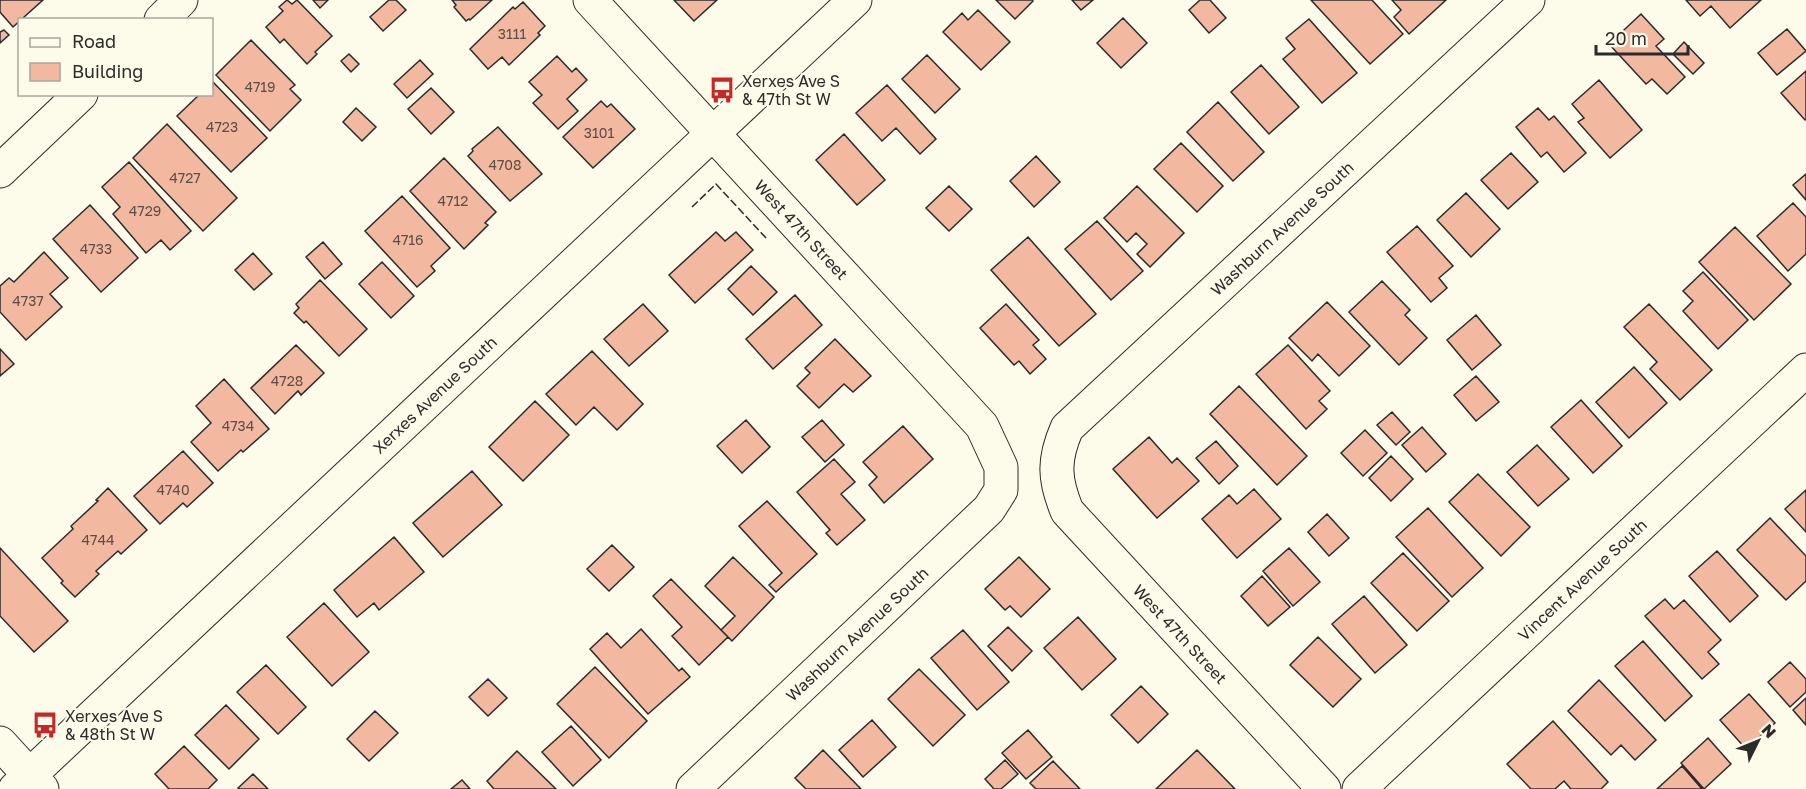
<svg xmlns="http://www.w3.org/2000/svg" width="1806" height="789" font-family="'Golos Text',sans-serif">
  <rect width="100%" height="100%" fill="#fdfbea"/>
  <path fill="#f2b8a0" stroke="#2b2b2b" stroke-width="1.5" d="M0 0H43L13 27 0 12Z
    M287 0 292 4 297 0 332 36 315 52 317 54 307 64 284 39 280 43 266 27 283 11 279 7Z
    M313 0H328L320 8Z
    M389 0H396L406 10 383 31 370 17Z
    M452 0H492L470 20 469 19 466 21 454 7 456 5Z
    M674 0H717L694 21Z
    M996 0H1032L1033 1 1015 19Z
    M1072 0H1093L1081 10Z
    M1200 0H1210L1226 18 1209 33 1189 10Z
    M1311 0H1372L1403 34 1370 64Z
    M1392 0H1446L1409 34 1394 17 1401 10Z
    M1686 0H1761L1730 28 1711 6 1700 16Z
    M523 2 545 26 538 33 540 35 509 65 502 57 488 69 470 49 513 7 515 9Z
    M978 10 1010 42 981 70 943 32 962 13 968 20Z
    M1641 14 1664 39 1656 46 1685 77 1667 94 1652 79 1646 84 1609 44Z
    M1123 18 1147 43 1121 68 1097 43Z
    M1309 19 1357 73 1322 103 1283 59 1295 49 1286 38Z
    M1787 29 1806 51 1777 75 1758 53Z
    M4 30 9 35 0 43V32Z
    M251 40 295 85 290 89 301 100 270 131 216 75Z
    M1684 42 1704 63 1693 74 1673 54Z
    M349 54 359 64 351 72 341 61Z
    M927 55 960 89 935 113 902 79Z
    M557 56 572 72 576 68 587 80 567 99 578 111 558 129 533 103 542 95 529 82Z
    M420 60 433 74 407 98 394 84Z
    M1261 65 1299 107 1269 134 1231 92Z
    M1806 71V119L1805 120 1781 93Z
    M1599 80 1642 130 1610 158 1578 122 1584 118 1572 104Z
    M213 82 267 138 231 172 177 116 200 94H212Z
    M887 85 936 139 920 154 896 128 882 141 856 113Z
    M431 88 454 112 431 134 408 109Z
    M601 101 607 107 611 104 635 129 593 168 563 137Z
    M1218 102 1264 152 1233 181 1187 132Z
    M356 108 376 127 362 141 343 122Z
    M1538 108 1549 120 1554 116 1586 153 1564 172 1547 152 1541 157 1516 127Z
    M167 124 237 198 203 231 133 158Z
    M498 127 542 174 510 201 468 156 473 151 472 149Z
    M844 134 885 180 857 205 816 160Z
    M1181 143 1223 186 1197 212 1154 169Z
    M1511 153 1538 182 1508 209 1481 180Z
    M1036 156 1060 182 1034 207 1010 181Z
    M444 158 496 212 485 223 488 225 464 249 410 191Z
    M129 162 191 231 170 250 161 240 146 253 113 214 120 207 102 187Z
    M1806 174V200L1793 185Z
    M949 186 972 209 949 231 926 208Z
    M1137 186 1184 233 1150 267 1137 254 1147 244 1136 233 1127 242 1104 218Z
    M1466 193 1500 229 1471 257 1437 220Z
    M402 196 450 248 431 266 435 271 417 287 365 231Z
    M1793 203 1806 217V254L1788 271 1757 236Z
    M90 205 138 258 101 292 53 239Z
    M1097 221 1143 271 1111 300 1065 249Z
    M1417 226 1453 266 1439 278 1447 288 1431 302 1387 252Z
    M1735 227 1791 284 1754 320 1699 262Z
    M716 232 725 241 736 232 753 250 695 303 669 275Z
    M1028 237 1096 314 1059 346 991 270Z
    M323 242 342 264 325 279 306 257Z
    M44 252 68 278 50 294 62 307 26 340 0 312V286L9 278 14 282Z
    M253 253 272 274 254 290 235 270Z
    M382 262 414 296 391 318 359 284Z
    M751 266 777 292 753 315 728 289Z
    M1703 272 1748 320 1718 349 1683 311 1693 301 1683 291Z
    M320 280 367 329 339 356 306 321 304 323 294 313 299 308 296 304Z
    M1382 281 1410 310 1405 315 1427 338 1399 365 1349 312Z
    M795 295 822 325 773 369 746 339Z
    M1327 302 1370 346 1339 376 1318 354 1312 361 1289 338Z
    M643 304 668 331 629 366 604 339Z
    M1006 304 1039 340 1033 345 1046 359 1030 374 1019 361 1014 365 980 328Z
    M1649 304 1712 370 1680 400 1650 369 1657 362 1624 327Z
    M1476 315 1501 345 1472 370 1447 340Z
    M835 339 871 376 853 392 844 384 819 408 797 386 810 373 805 368Z
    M296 345 324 373 301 395 298 391 275 414 251 388Z
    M1288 345 1330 391 1319 401 1327 409 1306 429 1256 374Z
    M0 349 14 364 0 376Z
    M592 351 643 404 617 430 594 407 576 425 546 394Z
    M1634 367 1667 403 1629 438 1596 402Z
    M1476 376 1499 402 1476 421 1454 395Z
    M224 379 269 429 243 452 241 450 218 471 191 442 211 423 196 406Z
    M1239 386 1307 456 1277 485 1210 414Z
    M1581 400 1622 446 1593 473 1551 427Z
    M535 401 569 435 523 481 489 447Z
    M1392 412 1410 432 1396 445 1377 425Z
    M746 420 770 447 742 473 717 446Z
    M822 420 844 445 825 462 802 437Z
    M903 426 933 459 884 503 869 485 877 477 863 462Z
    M1422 427 1446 454 1426 472 1402 445Z
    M1365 430 1387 453 1363 476 1341 453Z
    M1149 437 1172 463 1177 458 1199 481 1157 518 1113 469Z
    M1216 441 1238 466 1219 484 1196 458Z
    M1537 445 1569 479 1538 506 1507 472Z
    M183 451 213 483 187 507 183 503 160 524 134 496Z
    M1391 456 1413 479 1391 501 1369 478Z
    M834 459 855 482 841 494 865 520 837 545 826 533 830 530 797 492Z
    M472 471 502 505 443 557 413 523Z
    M1478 474 1530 527 1501 556 1449 502Z
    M108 488 147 530 121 554 118 551 96 571 99 574 75 597 61 583 63 581 42 558 73 529 71 526 98 501 96 500Z
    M1254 489 1281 519 1237 558 1202 519 1229 495 1237 504Z
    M1806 490V532L1785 509Z
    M767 501 817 554 776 592 769 585 782 573 739 526Z
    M1428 508 1483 568 1452 597 1396 537Z
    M1327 514 1349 538 1329 556 1308 532Z
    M1770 518 1806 556V581L1786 600 1737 550Z
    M394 537 424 572 379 610 374 603 357 617 334 590Z
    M612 545 634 567 609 591 587 569Z
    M0 548 68 621 34 652 0 616Z
    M1289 548 1320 582 1293 606 1263 571Z
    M1717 551 1758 596 1730 622 1689 576Z
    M1403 553 1449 601 1417 631 1371 583Z
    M733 557 774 597 732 641 721 630 735 616 705 586Z
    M1019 557 1050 589 1021 617 1010 606 1005 610 985 589Z
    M1262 576 1290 607 1268 626 1241 596Z
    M671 579 728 637 699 665 672 636 682 627 653 596Z
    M1364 596 1407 645 1375 673 1332 624Z
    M1665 599 1674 609 1684 600 1721 640 1708 652 1719 664 1702 679 1645 616Z
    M324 603 369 652 332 686 287 637Z
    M1078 617 1116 659 1082 690 1044 648Z
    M1008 627 1032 651 1012 671 988 646Z
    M641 629 679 671 682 668 690 677 648 714 590 649 607 633 621 648Z
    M963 630 1009 682 977 710 931 658Z
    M1318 637 1361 679 1333 707 1290 665Z
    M1643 641 1692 696 1665 721 1615 666Z
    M1790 662 1806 679V692L1790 707 1768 682Z
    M266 665 306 707 278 734 237 692Z
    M595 667 647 721 609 758 557 704Z
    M919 669 965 715 933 746 888 699Z
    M488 679 507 698 488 716 469 697Z
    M1599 680 1656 740 1635 760 1621 745 1611 755 1568 711Z
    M1141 686 1168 714 1138 743 1111 715Z
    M1749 694 1775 723 1746 749 1720 720Z
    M1806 698V725L1793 710Z
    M226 705 259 739 229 769 195 735Z
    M375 711 398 733 369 761 347 739Z
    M872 720 896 747 863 777 839 750Z
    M1553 721 1608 782 1601 789H1571L1564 781 1555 789H1531L1507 764Z
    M571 726 601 760 573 786 542 752Z
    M1028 730 1052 757 1026 779 1002 753Z
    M1708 738 1731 764 1704 789 1681 763Z
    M184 746 217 780 208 789H169L155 774Z
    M823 750 861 789H806L795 778Z
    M1197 750 1235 789H1156Z
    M517 751 556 789H494L487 781Z
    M1005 760 1018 774 1001 789H994L985 779Z
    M1053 761 1080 789H1036L1030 783Z
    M1682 766 1702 789H1657Z
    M253 774 268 789H240L238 788Z
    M462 780 470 789H451Z"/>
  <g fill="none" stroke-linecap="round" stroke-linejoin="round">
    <g stroke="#2b2b2b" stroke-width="35">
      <g id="minor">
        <path id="s1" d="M590 0 982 426 1001 467V490L989 509 693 789"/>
        <path d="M161 20 181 0"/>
        <path d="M0 171 81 94"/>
        <path d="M0 743 42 789"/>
        <path id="s2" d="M15 789 855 0"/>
        <path id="s3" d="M1324 789 1067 511C1054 479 1053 460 1067 428L1528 0"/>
        <path id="s4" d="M1359 789 1806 370"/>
      </g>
    </g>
    <use href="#minor" stroke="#fdfbea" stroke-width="33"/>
    <path stroke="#2b2b2b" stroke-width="1.5" stroke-dasharray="8 3" stroke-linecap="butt" d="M692 207 716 184 766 238"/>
  </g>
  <defs>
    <g id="bus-bare" transform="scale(2.07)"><path d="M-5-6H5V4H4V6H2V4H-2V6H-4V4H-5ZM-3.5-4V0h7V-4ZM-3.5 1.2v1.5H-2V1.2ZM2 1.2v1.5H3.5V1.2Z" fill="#c62828" stroke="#fdfbea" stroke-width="2.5" paint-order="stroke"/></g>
  </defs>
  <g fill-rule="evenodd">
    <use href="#bus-bare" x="722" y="90"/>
    <use href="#bus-bare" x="45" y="725"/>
  </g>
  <g text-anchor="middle" stroke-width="4.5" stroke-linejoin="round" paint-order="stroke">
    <g font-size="14" fill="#5d4e48">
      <text x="512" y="39">3111</text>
      <text x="260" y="92">4719</text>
      <text x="222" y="132">4723</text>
      <text x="599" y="138">3101</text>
      <text x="505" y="170">4708</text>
      <text x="185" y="183">4727</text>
      <text x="453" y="206">4712</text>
      <text x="145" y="216">4729</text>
      <text x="408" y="245">4716</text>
      <text x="96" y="254">4733</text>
      <text x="28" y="306">4737</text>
      <text x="287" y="386">4728</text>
      <text x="238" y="431">4734</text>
      <text x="173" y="495">4740</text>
      <text x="98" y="545">4744</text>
    </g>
    <g font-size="16" fill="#2b2b2b" stroke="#fdfbea" text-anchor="start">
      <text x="742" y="87">Xerxes Ave S<tspan x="742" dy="18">&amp; 47th St W</tspan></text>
      <text x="65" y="722">Xerxes Ave S<tspan x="65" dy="18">&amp; 48th St W</tspan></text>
    </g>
    <g font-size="16" fill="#2b2b2b" stroke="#fdfbea">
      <text dy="6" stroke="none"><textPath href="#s1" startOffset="312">West 47th Street</textPath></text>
      <text dy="6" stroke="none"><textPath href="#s3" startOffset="758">Washburn Avenue South</textPath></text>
      <text dy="6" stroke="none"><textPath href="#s2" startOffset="576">Xerxes Avenue South</textPath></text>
      <text dy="6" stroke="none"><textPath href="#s4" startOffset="306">Vincent Avenue South</textPath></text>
      <text transform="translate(857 634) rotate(-43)" y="6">Washburn Avenue South</text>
      <text transform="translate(1180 634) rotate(47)" y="6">West 47th Street</text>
    </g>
  </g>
  <rect x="18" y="18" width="195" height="78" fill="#fdfbea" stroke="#a9a89e" stroke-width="1.5"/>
  <rect x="30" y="38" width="30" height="9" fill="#fdfbea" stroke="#a9a89e" stroke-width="1.5"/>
  <text x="72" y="48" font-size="18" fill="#2b2b2b">Road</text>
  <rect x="30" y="63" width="30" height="18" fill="#f2b8a0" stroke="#a9a89e" stroke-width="1.5"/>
  <text x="72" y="78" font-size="18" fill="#2b2b2b">Building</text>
  <g transform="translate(1758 741) rotate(47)" stroke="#fdfbea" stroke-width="4.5" paint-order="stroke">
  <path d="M0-4.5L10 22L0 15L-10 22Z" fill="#2b2b2b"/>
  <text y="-9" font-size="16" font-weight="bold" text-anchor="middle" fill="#2b2b2b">N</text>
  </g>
  <path d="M1596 45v9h92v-9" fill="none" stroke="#2b2b2b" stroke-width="3"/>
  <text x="1605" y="45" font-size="18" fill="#2b2b2b" stroke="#fdfbea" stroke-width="4.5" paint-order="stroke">20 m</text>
</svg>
